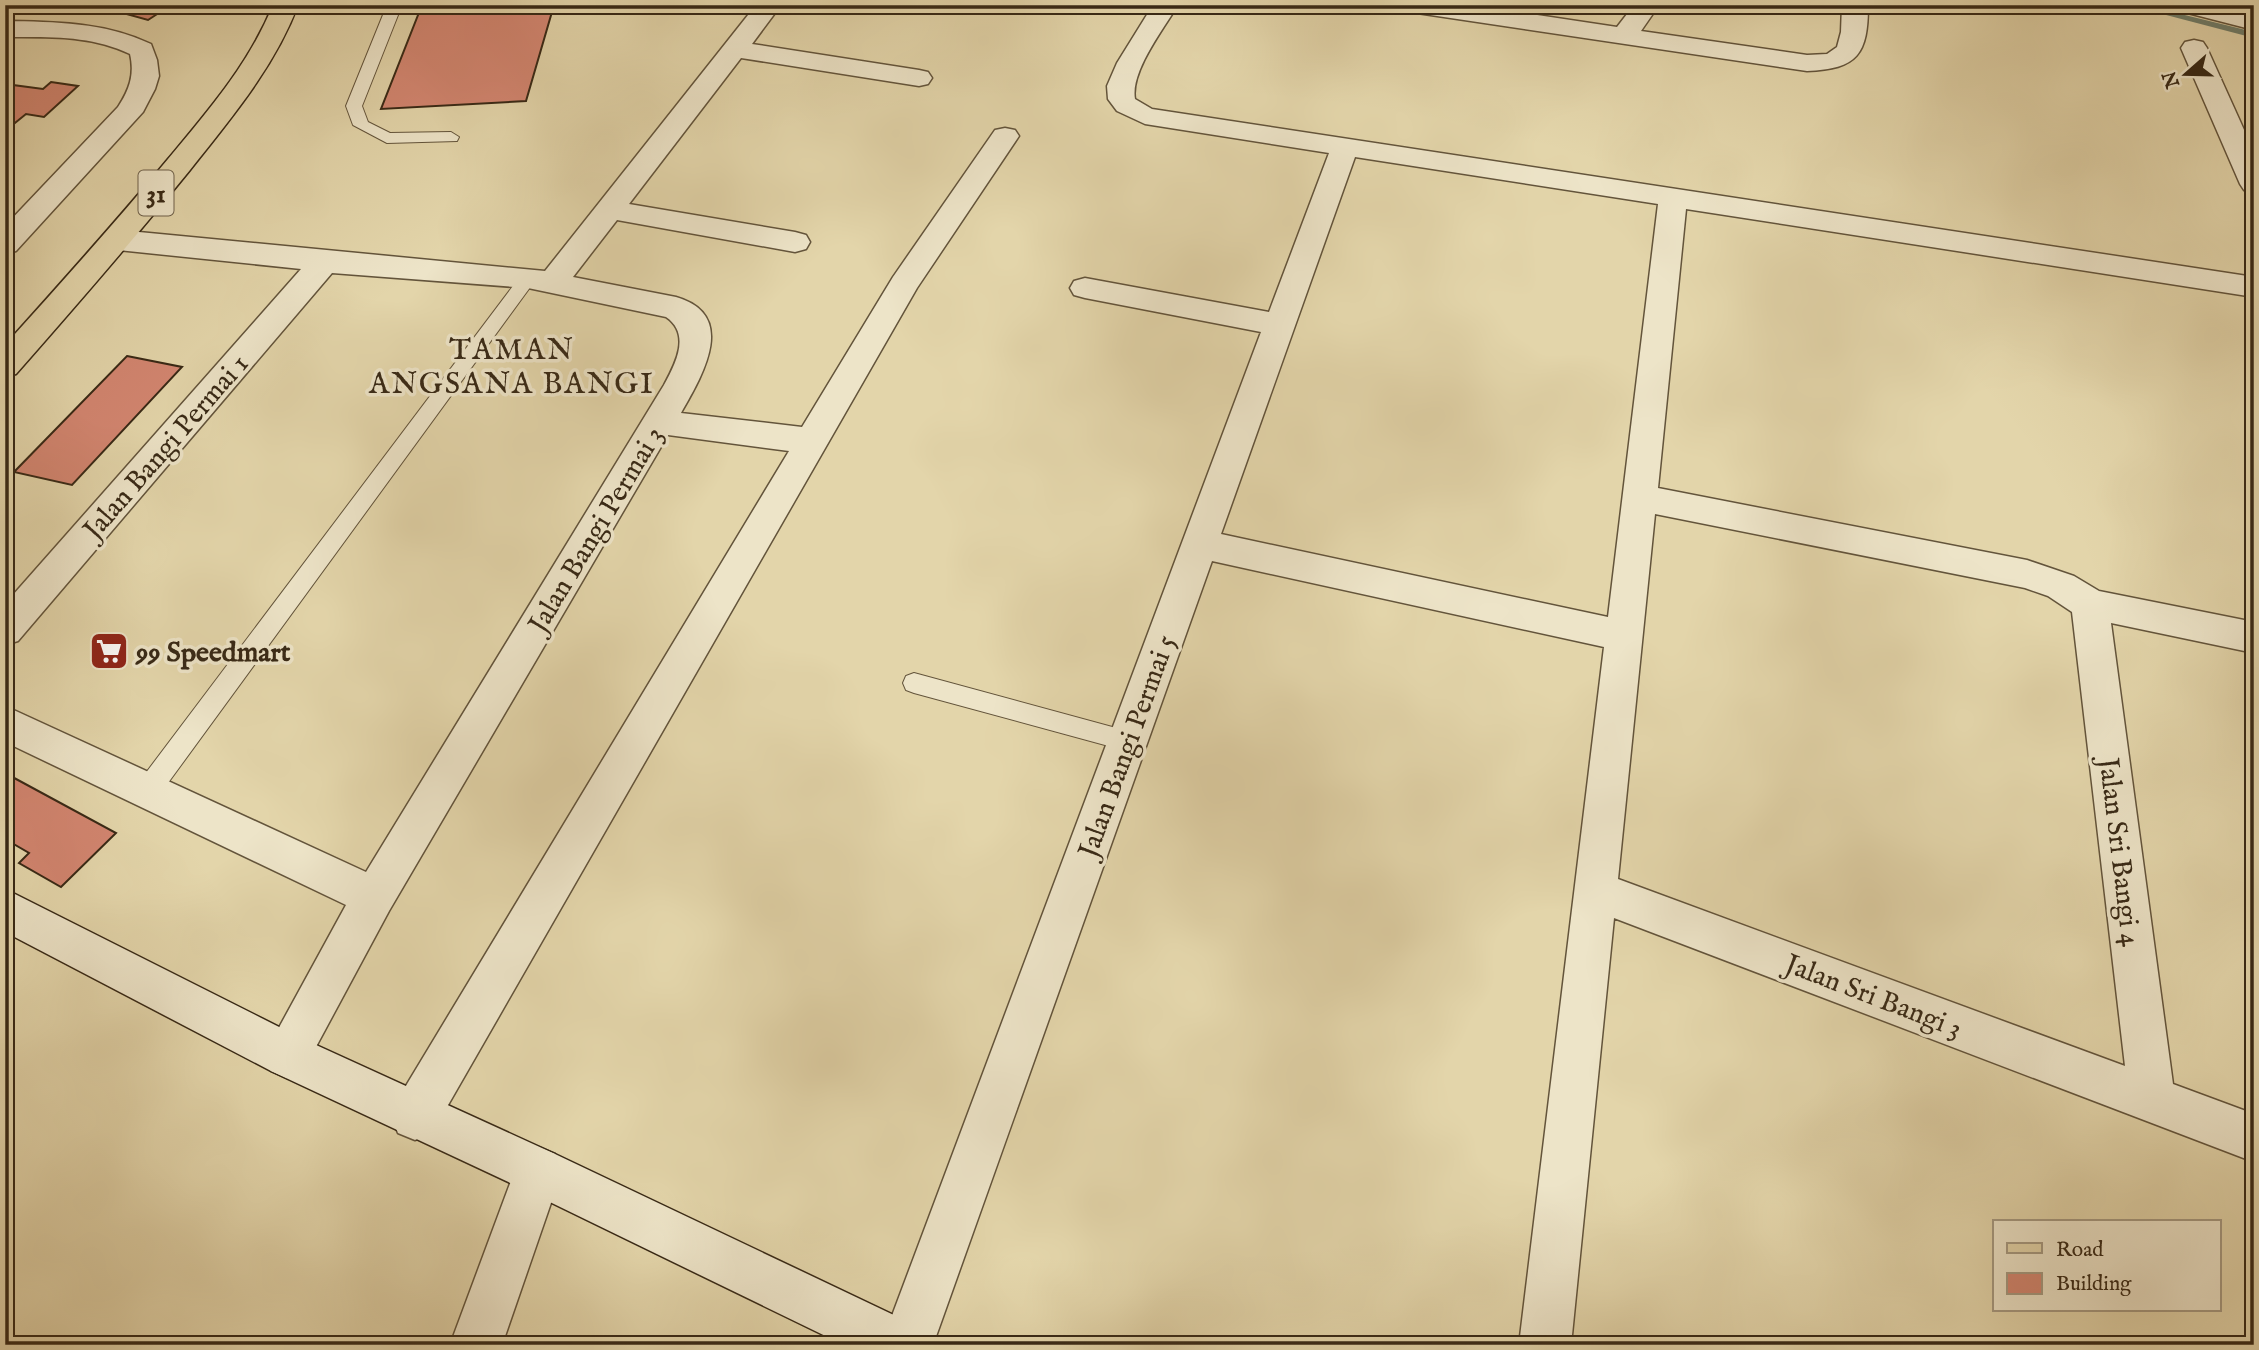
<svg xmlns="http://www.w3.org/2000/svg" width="2259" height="1350" font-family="'IM FELL English',serif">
  <rect width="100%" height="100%" fill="#e3d5aa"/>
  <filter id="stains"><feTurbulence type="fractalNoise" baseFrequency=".00286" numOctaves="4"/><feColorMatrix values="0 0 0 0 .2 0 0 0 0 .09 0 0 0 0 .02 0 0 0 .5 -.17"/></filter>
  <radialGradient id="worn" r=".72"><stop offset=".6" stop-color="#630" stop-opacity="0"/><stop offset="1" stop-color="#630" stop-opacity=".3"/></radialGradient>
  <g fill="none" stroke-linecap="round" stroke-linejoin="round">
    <path fill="#707f6c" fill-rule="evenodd" d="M2128 5H2144L2254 32V38Z"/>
  </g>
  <path fill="#d38671" stroke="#382916" stroke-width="2" d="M53 5H94L81 13Z
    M94 5H171L148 20Z
    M422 5H554L526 101 381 109Z
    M51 82 78 86 44 117 26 114 10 127H5V84L43 89Z
    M127 356 182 367 72 485 14 472Z
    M5 773 116 833 61 887 19 863 29 853 5 839Z"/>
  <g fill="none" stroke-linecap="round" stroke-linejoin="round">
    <g stroke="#63543b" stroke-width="2">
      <path id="lane" d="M387 5H402L362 106 368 122 390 133 451 132 459 137 457 141 387 143 353 125 346 106Z
        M528 272 537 278 534 282 157 798 148 801 139 798 136 790 139 782 522 274Z
        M914 673 1127 731 1135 734 1139 741 1135 748 1127 751 914 693 906 690 903 683 906 676Z"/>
    </g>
    <g stroke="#63543b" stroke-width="3">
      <path id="street" d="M756 5H781L752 44 919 70 928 72 932 78 928 84 919 86 741 58 629 204 795 232 806 235 810 242 806 249 795 252 617 220 573 277 676 297C739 315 702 376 681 413L802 427 893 277 995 130 1005 128 1015 130 1019 136 917 288 432 1133 415 1140 398 1133 391 1116 398 1099 789 451 668 435 389 911 303 1071 287 1078 271 1071 264 1055 346 905 5 742V706L366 872 664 385C676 363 691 334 666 317L528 288 332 273 18 641 5 645V604L301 269 118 250 107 247 103 240 107 233 118 230 545 271Z
        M1153 5H1178C1164 28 1130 72 1135 99L1152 109 2254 277V297L1686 209 1658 488 2027 560 2074 576 2099 591 2254 622V653L2111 623 2173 1084 2254 1114V1162L1614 918 1571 1345H1519L1604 647 1212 561 933 1345H881L1261 332 1085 298 1074 295 1070 288 1074 281 1085 278 1269 312 1329 153 1145 124 1117 111 1108 99 1107 86 1117 63ZM1355 157 1658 204 1608 617 1221 534ZM1655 514 2025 588 2048 596 2072 612 2125 1066 1618 879Z
        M1405 5H1470L1617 27 1634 5H1659L1641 31 1807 55 1827 54 1837 47 1841 32 1842 5H1868C1868 54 1858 69 1807 71L1417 13 1408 10Z
        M2173 5H2217L2254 14V30L2176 10Z
        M5 21C56 22 104 22 151 44L157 60 159 76 155 89 143 112 16 251 5 254V226L118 107C129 90 135 75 130 54 91 35 48 37 5 37Z
        M2194 40 2203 42 2207 48 2254 152V193L2244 190 2240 184 2181 48 2185 42Z
        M538 1147 555 1154 562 1171 502 1345H450L521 1154Z"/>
    </g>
    <g stroke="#382916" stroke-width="3">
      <path id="secondary" d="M5 889 303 1039 555 1154 919 1327 927 1345H844L521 1188 271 1071 5 932Z"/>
    </g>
    <g stroke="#382916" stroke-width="3">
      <path id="primary" d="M273 5H298C274 68 231 118 190 170 134 239 75 307 16 374L5 377V345C60 284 115 223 168 159 208 111 249 64 273 5Z"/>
    </g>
    <use href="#lane" fill="#ede4c8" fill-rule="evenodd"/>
    <use href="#street" fill="#ede4c8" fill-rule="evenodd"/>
    <use href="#secondary" fill="#ede4c8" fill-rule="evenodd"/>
    <use href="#primary" fill="#e3d5aa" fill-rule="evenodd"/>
  </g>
  <defs>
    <g id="supermarket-square" transform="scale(2.0125)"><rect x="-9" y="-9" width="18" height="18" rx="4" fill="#8f2418" stroke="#ede4c8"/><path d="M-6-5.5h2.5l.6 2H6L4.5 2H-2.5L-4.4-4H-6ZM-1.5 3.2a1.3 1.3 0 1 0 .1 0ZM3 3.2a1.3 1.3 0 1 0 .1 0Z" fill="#fff"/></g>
  </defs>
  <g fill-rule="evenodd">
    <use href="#supermarket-square" x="109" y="651"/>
  </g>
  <g text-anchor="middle" stroke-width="7" stroke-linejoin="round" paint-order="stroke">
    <rect fill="#ede4c8" stroke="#6e614b" stroke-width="2" x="138.5" y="170.5" width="35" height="45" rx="5"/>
    <g font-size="26" font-weight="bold" fill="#382916">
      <text x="156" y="202">31</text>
    </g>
    <g font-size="28" fill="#382916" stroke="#ede4c8">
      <text transform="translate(165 446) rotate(-49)" y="10">Jalan Bangi Permai 1</text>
      <text transform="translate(595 529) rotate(-59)" y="10">Jalan Bangi Permai 3</text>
      <text transform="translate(1126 746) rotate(-70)" y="10">Jalan Bangi Permai 5</text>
      <text transform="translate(2121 852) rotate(83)" y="10">Jalan Sri Bangi 4</text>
      <text transform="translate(1874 995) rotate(21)" y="10">Jalan Sri Bangi 3</text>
    </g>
    <g font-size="28" font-weight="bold" fill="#382916" stroke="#ede4c8" text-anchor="start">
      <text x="136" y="661">99 Speedmart</text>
    </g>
    <g font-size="30" letter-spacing="2" fill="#382916" stroke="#ede4c8">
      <text x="512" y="359">TAMAN<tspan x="512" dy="34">ANGSANA BANGI</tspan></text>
    </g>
  </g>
  <rect width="2259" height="1350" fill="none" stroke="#e3d5aa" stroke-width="28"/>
  <rect x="7" y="7" width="2245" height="1336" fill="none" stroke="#382916" stroke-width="3.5"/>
  <rect x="14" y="14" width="2231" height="1322" fill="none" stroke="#382916" stroke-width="2"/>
  <rect x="1993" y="1220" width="228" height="91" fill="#ede4c8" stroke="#a59981" stroke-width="2"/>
  <rect x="2007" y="1243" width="35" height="10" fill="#e3d5aa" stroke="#a59981" stroke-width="2"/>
  <text x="2056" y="1256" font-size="21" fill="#382916">Road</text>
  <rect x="2007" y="1273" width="35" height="21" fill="#d38671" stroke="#a59981" stroke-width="2"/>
  <text x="2056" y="1290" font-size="21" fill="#382916">Building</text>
  <g transform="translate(2186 74) rotate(250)" stroke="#ede4c8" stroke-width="5" paint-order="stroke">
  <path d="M0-5L12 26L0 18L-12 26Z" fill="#382916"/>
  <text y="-10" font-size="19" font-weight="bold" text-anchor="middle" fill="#382916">N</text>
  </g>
  <rect width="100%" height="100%" filter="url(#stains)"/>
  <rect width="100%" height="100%" fill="url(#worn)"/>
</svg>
